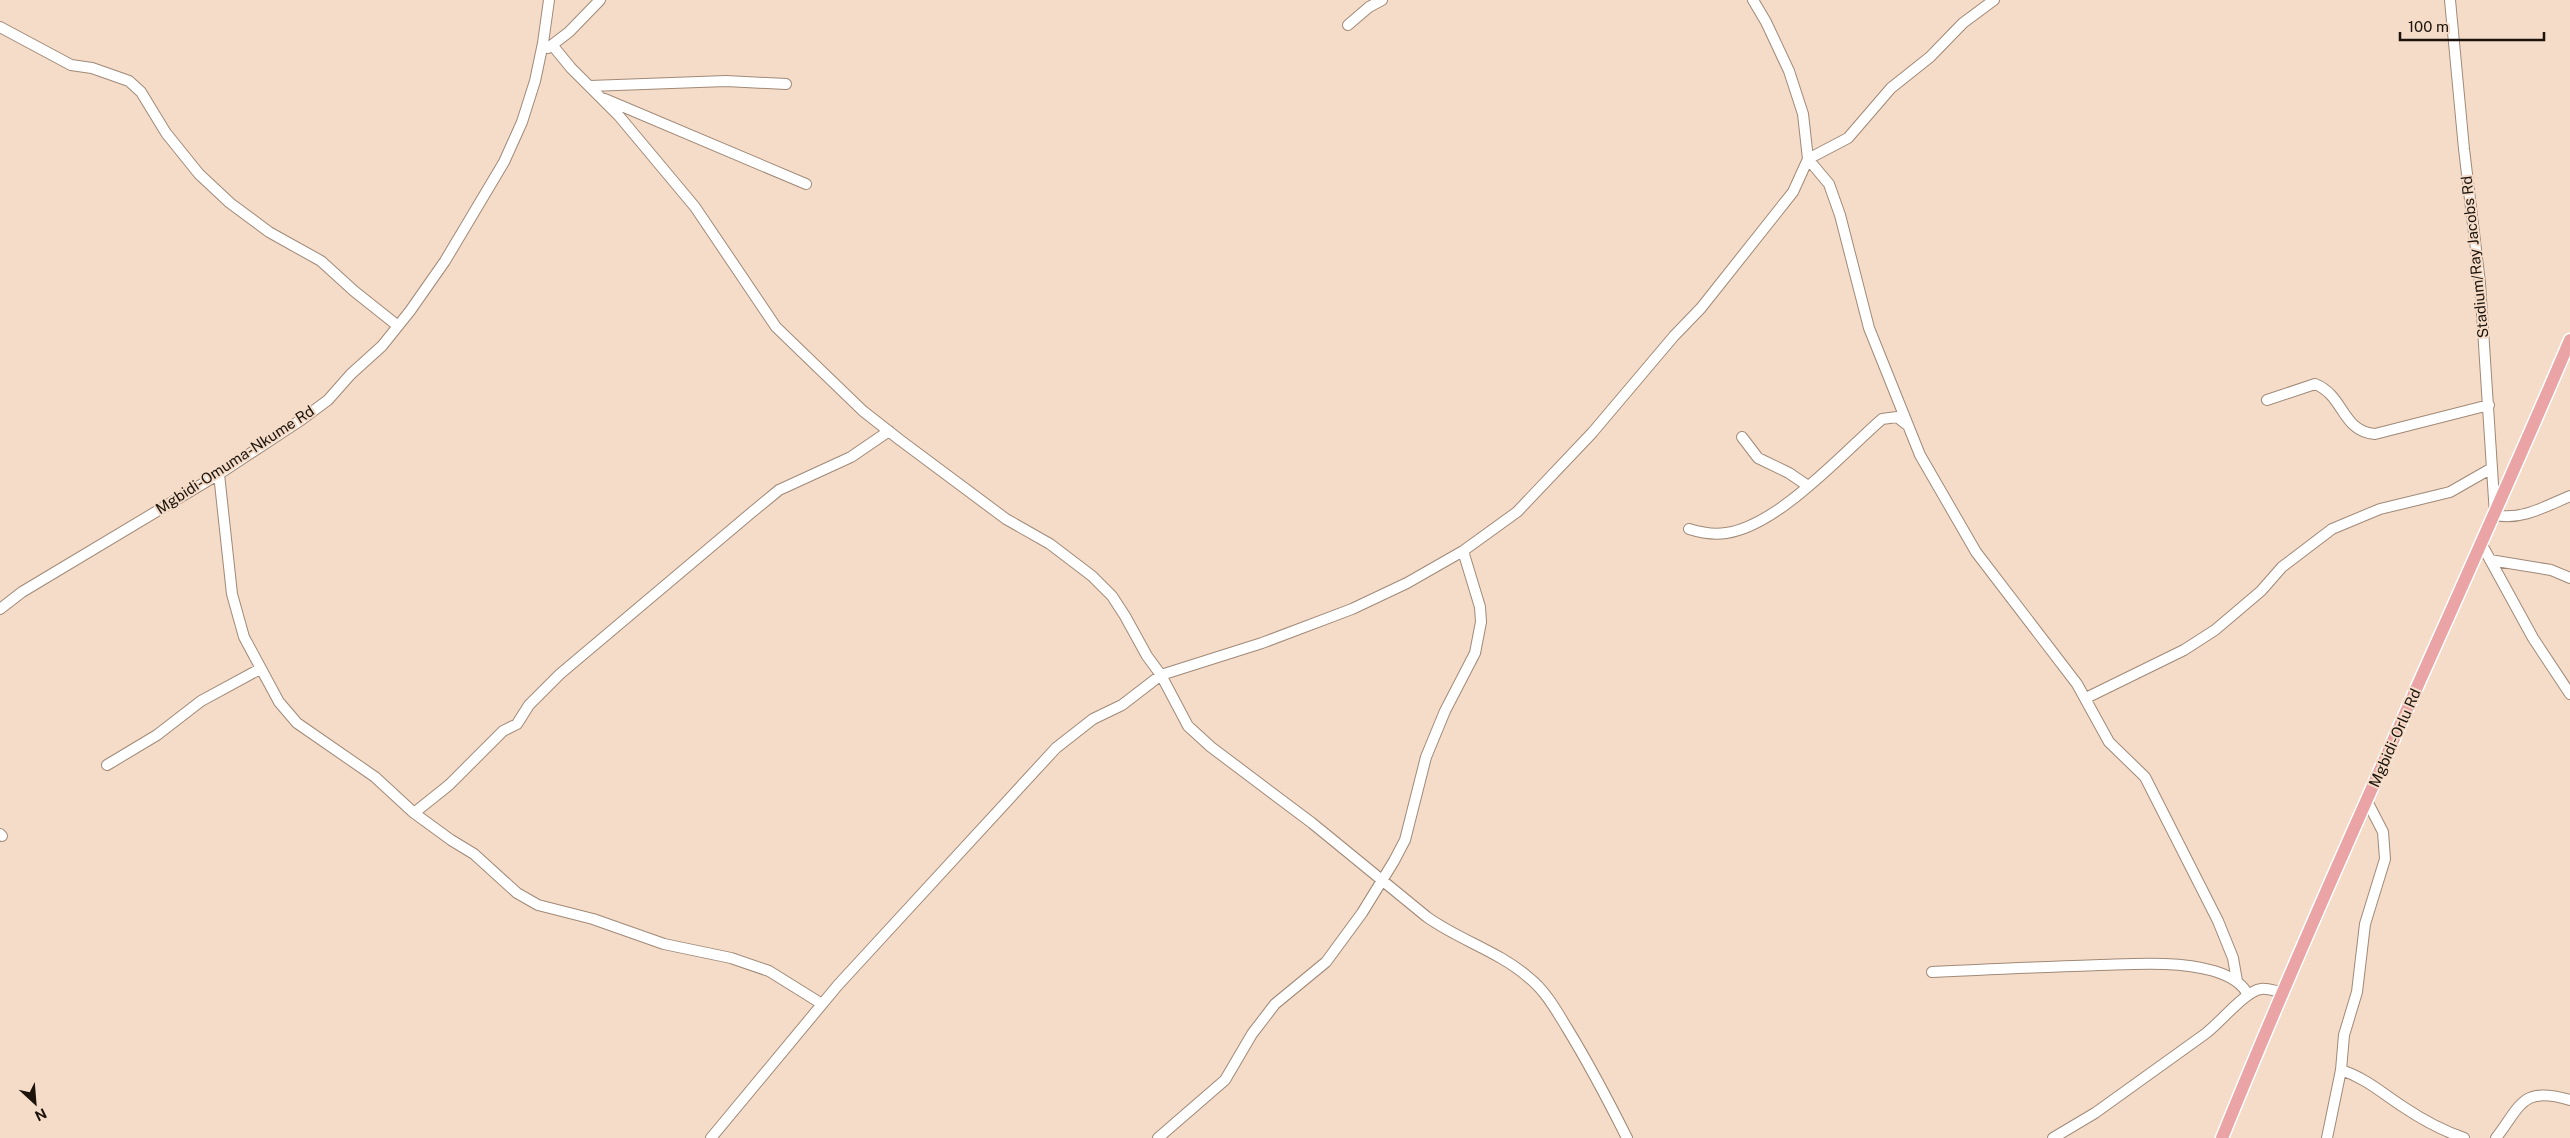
<svg xmlns="http://www.w3.org/2000/svg" width="2570" height="1138" font-family="'Public Sans',sans-serif">
  <rect width="100%" height="100%" fill="#f5dcc8"/>
  <g fill="none" stroke-linecap="round" stroke-linejoin="round">
    <g stroke="#a08977" stroke-width="12">
      <path id="minor" d="M1753 0 1766 22 1789 71 1803 114 1808 159 1829 184 1840 215 1869 328 1920 455 1976 552 2077 684 2109 742 2145 777 2218 921 2233 958 2237 981
        M2450 0 2464 149 2480 283 2495 515C2521 521 2546 506 2570 496
        M1348 25 1369 7 1382 0
        M0 27 71 65 92 68 129 81 141 92 166 133 199 174 230 203 269 232 321 261 354 291 398 326
        M553 46 571 68 619 116 695 207 776 327 863 411 900 440 1006 519 1050 544 1092 576 1112 596 1125 616 1147 656 1161 675 1188 726 1211 747 1312 823 1427 917C1459 940 1498 951 1528 977 1545 990 1556 1010 1567 1028 1589 1064 1608 1100 1627 1138
        M548 48 569 32 600 0
        M590 86 726 81 786 84
        M605 99 806 184
        M2267 400 2315 384C2345 396 2341 431 2375 434L2489 405
        M1742 437 1758 458 1789 473 1808 486
        M219 474 232 594 244 637 279 702 297 723 375 777 414 813 451 840 474 854 517 893 538 905 593 919 664 944 731 958 769 971 822 1004
        M1689 529C1702 533 1713 535 1726 533 1778 526 1843 453 1882 419L1897 417 1906 424
        M2482 545 2533 638 2570 694
        M2490 560 2551 570 2570 578
        M0 609 22 592 219 474 301 420 328 400 351 374 382 346 410 311 445 261 504 162 522 122 535 81 543 43 549 0
        M2086 698 2184 650 2215 630 2261 591 2282 567 2332 529 2380 509 2450 492 2492 468
        M107 765 157 735 201 701 260 669
        M414 813 449 785 503 731 517 724 529 705 560 674 751 513 779 490 851 457 889 431
        M0 834 2 836
        M1932 972C1988 969 2044 967 2100 965 2137 964 2178 961 2214 971 2227 975 2242 982 2248 995
        M2341 1070C2366 1078 2383 1094 2405 1108 2423 1120 2444 1131 2464 1138
        M711 1138 838 985 1056 748 1093 719 1122 705 1161 675 1262 643 1352 609 1407 583 1463 551 1517 512 1592 433 1674 336 1701 308 1793 192 1808 159 1848 138 1891 88 1930 57 1963 23 1994 0
        M1158 1138 1225 1080 1252 1034 1275 1004 1326 962 1362 913 1394 861 1405 840 1426 757 1445 711 1475 653 1481 622 1480 607 1463 551
        M2053 1138 2095 1113 2205 1034C2220 1023 2245 991 2261 989 2267 988 2275 991 2281 992
        M2327 1138 2341 1070 2344 1035 2357 992 2365 924 2385 859 2383 832 2367 801
        M2496 1138C2522 1104 2522 1086 2570 1100"/>
    </g>
    <g stroke="#fff" stroke-width="15">
      <path id="major" d="M2222 1138C2331 869 2456 607 2570 340"/>
    </g>
    <use href="#minor" stroke="#fff" stroke-width="10"/>
    <use href="#major" stroke="#eba4a5" stroke-width="12"/>
  </g>
  <g text-anchor="middle" stroke-width="4" stroke-linejoin="round" paint-order="stroke">
    <g font-size="15" fill="#1b130c" stroke="#f5dcc8">
      <text transform="translate(2475 257) rotate(-96)" y="5">Stadium/Ray Jacobs Rd</text>
      <text transform="translate(235 460) rotate(-33)" y="5">Mgbidi-Omuma-Nkume Rd</text>
      <text transform="translate(2395 738) rotate(-66)" y="5">Mgbidi-Orlu Rd</text>
    </g>
  </g>
  <g transform="translate(35 1103) rotate(154)" stroke="#f5dcc8" stroke-width="4" paint-order="stroke">
  <path d="M0-4L9 19L0 12L-9 19Z" fill="#1b130c"/>
  <text y="-8" font-size="14" font-weight="bold" text-anchor="middle" fill="#1b130c">N</text>
  </g>
  <path d="M2400 32v8h144v-8" fill="none" stroke="#1b130c" stroke-width="2.5"/>
  <text x="2408" y="32" font-size="15" fill="#1b130c" stroke="#f5dcc8" stroke-width="4" paint-order="stroke">100 m</text>
</svg>
